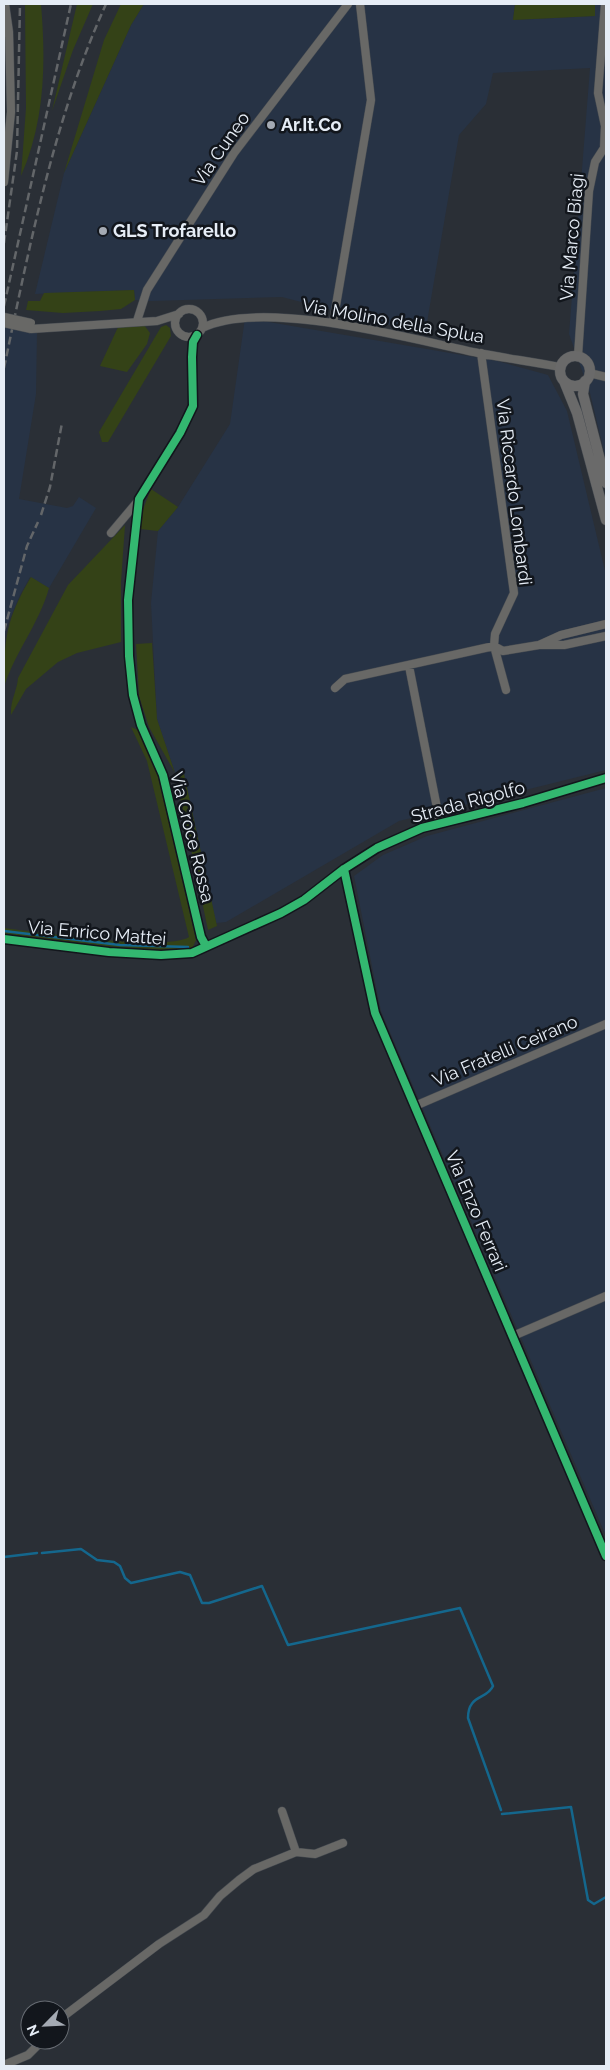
<svg xmlns="http://www.w3.org/2000/svg" width="610" height="2070" font-family="Raleway,sans-serif">
  <rect width="100%" height="100%" fill="#2a2f36"/>
  <path fill="#273345" d="M144 4H515L513 20 594 16 595 4H606V460L590 393 569 334 590 68 493 73 486 104 459 135 425 334 282 297 152 301 135 300 134 290 35 294 64 173 131 25Z
    M245 318 497 361 548 375 567 411 606 575V770L399 821 226 922 216 923 184 774 175 773 157 719 151 603 158 531 178 507 230 424Z
    M4 325 37 332 36 394 19 499 67 508 73 506 79 497 96 508 49 588 30 577 20 595 7 626 4 644Z
    M606 788V1536L381 1011 354 876 383 855 427 836Z"/>
  <path fill="#344217" d="M25 4H41C46 63 45 121 21 176L26 108Z
    M77 4H93L73 50 52 111Z
    M121 4H144L131 25 64 173 104 40Z
    M515 4H595V16L513 20Z
    M134 290 135 300 121 309 100 311 63 313 26 310 28 301H40L44 293Z
    M119 325H144L150 333 147 344 127 372 100 366Z
    M166 325 170 328 171 336 108 442H102L99 432 161 327Z
    M151 489 178 507 158 531 140 529 142 512Z
    M125 525 121 582V642L77 653 58 662 26 689 11 715C10 701 17 691 18 678L68 585Z
    M31 577 49 588C39 624 15 652 4 687 4 639 6 619 31 577Z
    M152 643 157 719 175 773 184 774 217 926 208 930 175 773 149 727 139 696 136 644Z
    M131 727 138 730 157 772 196 940 191 951 165 953 4 934V928C38 932 165 952 189 937L147 761Z"/>
  <g fill="none" stroke-linecap="round" stroke-linejoin="round">
    <path stroke="#14678d" stroke-width="2.5" d="M4 931 120 945 188 947
      M42 1553 81 1549 97 1560 114 1562 120 1566 125 1578 131 1583 180 1572 190 1575 202 1603H209L262 1586 288 1645 460 1608 493 1686C487 1700 468 1694 468 1718L501 1810
      M4 1557 37 1553
      M502 1814 571 1807 588 1900 594 1904 606 1897"/>
    <g stroke="#454a50" stroke-width="9">
      <path id="street" d="M5 4 9 32 5 33
        M4 182 11 112 9 32
        M175 323a14 14 0 1 1 28 0a14 14 0 1 1-28 0Z
        M137 321 147 290 234 153 348 4
        M333 323 371 100 360 4
        M202 328C263 298 411 339 478 353 505 358 533 362 560 367
        M31 329 157 321 179 314
        M197 335 193 342 192 357 193 406 180 433 139 499 128 600 129 656 133 695 141 725 163 775 201 937 206 946
        M481 353 514 593 495 634 494 646 506 690
        M578 356 589 191 595 162 604 148 605 126 598 93 605 4
        M589 373 606 377
        M111 533 138 501
        M606 624 561 635 539 645H564L606 636
        M409 666 440 823
        M335 688 345 679 494 646 503 651 539 645
        M344 869 375 1013 606 1556
        M4 939 109 952 161 955 192 953 281 913 304 900 344 869 377 848 422 828 523 803 606 778
        M415 1106 606 1024
        M513 1336 606 1296
        M282 1811 296 1852 315 1854 343 1843
        M60 2019 159 1944 204 1915 220 1896 239 1880 254 1869 296 1852
        M4 2065 28 2055 43 2040"/>
    </g>
    <g stroke="#454a50" stroke-width="11">
      <path id="secondary" d="M560 371a15 15 0 1 1 30 0a15 15 0 1 1-30 0Z
        M564 381 577 413 606 520
        M585 381 583 394 606 483"/>
    </g>
    <use href="#street" stroke="#686866" stroke-width="8"/>
    <use href="#secondary" stroke="#6a6a6a" stroke-width="10"/>
    <path stroke="#636669" stroke-width="2.5" stroke-dasharray="8 4" stroke-linecap="butt" d="M4 243 17 151 20 4
      M4 306 71 4
      M4 368C30 244 54 119 106 4
      M41 515 50 487 62 423
      M4 631 27 546 38 522"/>
    <g stroke="#454a50" stroke-width="9" stroke-linecap="butt">
      <path id="street-bridge" d="M4 317 31 323
        M4 323 31 329"/>
    </g>
    <use href="#street-bridge" stroke="#686866" stroke-width="8"/>
    <g stroke="#12161c" stroke-width="11">
      <path id="cycleway" d="M197 335 193 342 192 357 193 406 180 433 139 499 128 600 129 656 133 695 141 725 163 775 201 937 206 946
        M344 869 375 1013 606 1556
        M4 939 109 952 161 955 192 953 281 913 304 900 344 869 377 848 422 828 523 803 606 778"/>
    </g>
    <use href="#cycleway" stroke="#33b770" stroke-width="8"/>
  </g>
  <g fill="#a4aab3" stroke="#12161c" stroke-width="2">
    <circle cx="271" cy="125" r="5"/>
    <circle cx="103" cy="231" r="5"/>
  </g>
  <g text-anchor="middle" stroke-width="5" stroke-linejoin="round" paint-order="stroke">
    <g font-size="18" font-weight="bold" fill="#e6edf6" stroke="#12161c" text-anchor="start">
      <text x="281" y="131">Ar.It.Co</text>
      <text x="113" y="237">GLS Trofarello</text>
    </g>
    <g font-size="18" fill="#e6edf6" stroke="#12161c">
      <text transform="translate(221 149) rotate(-55)" y="6">Via Cuneo</text>
      <text transform="translate(572 237) rotate(-85)" y="6">Via Marco Biagi</text>
      <text transform="translate(393 321) rotate(10)" y="6">Via Molino della Splua</text>
      <text transform="translate(514 492) rotate(83)" y="6">Via Riccardo Lombardi</text>
      <text transform="translate(468 802) rotate(-15)" y="6">Strada Rigolfo</text>
      <text transform="translate(192 837) rotate(76)" y="6">Via Croce Rossa</text>
      <text transform="translate(97 933) rotate(5)" y="6">Via Enrico Mattei</text>
      <text transform="translate(505 1051) rotate(-23)" y="6">Via Fratelli Ceirano</text>
      <text transform="translate(476 1211) rotate(67)" y="6">Via Enzo Ferrari</text>
    </g>
  </g>
  <rect width="610" height="2070" fill="none" stroke="#e6edf6" stroke-width="10"/>
  <g transform="translate(45 2025) rotate(246)"><circle r="24" fill="#12161c" stroke="#676c73"/>
  <path d="M0-4L9 19L0 12L-9 19Z" fill="#a4aab3"/>
  <text y="-8" font-size="14" font-weight="bold" text-anchor="middle" fill="#e6edf6">N</text>
  </g>
</svg>
